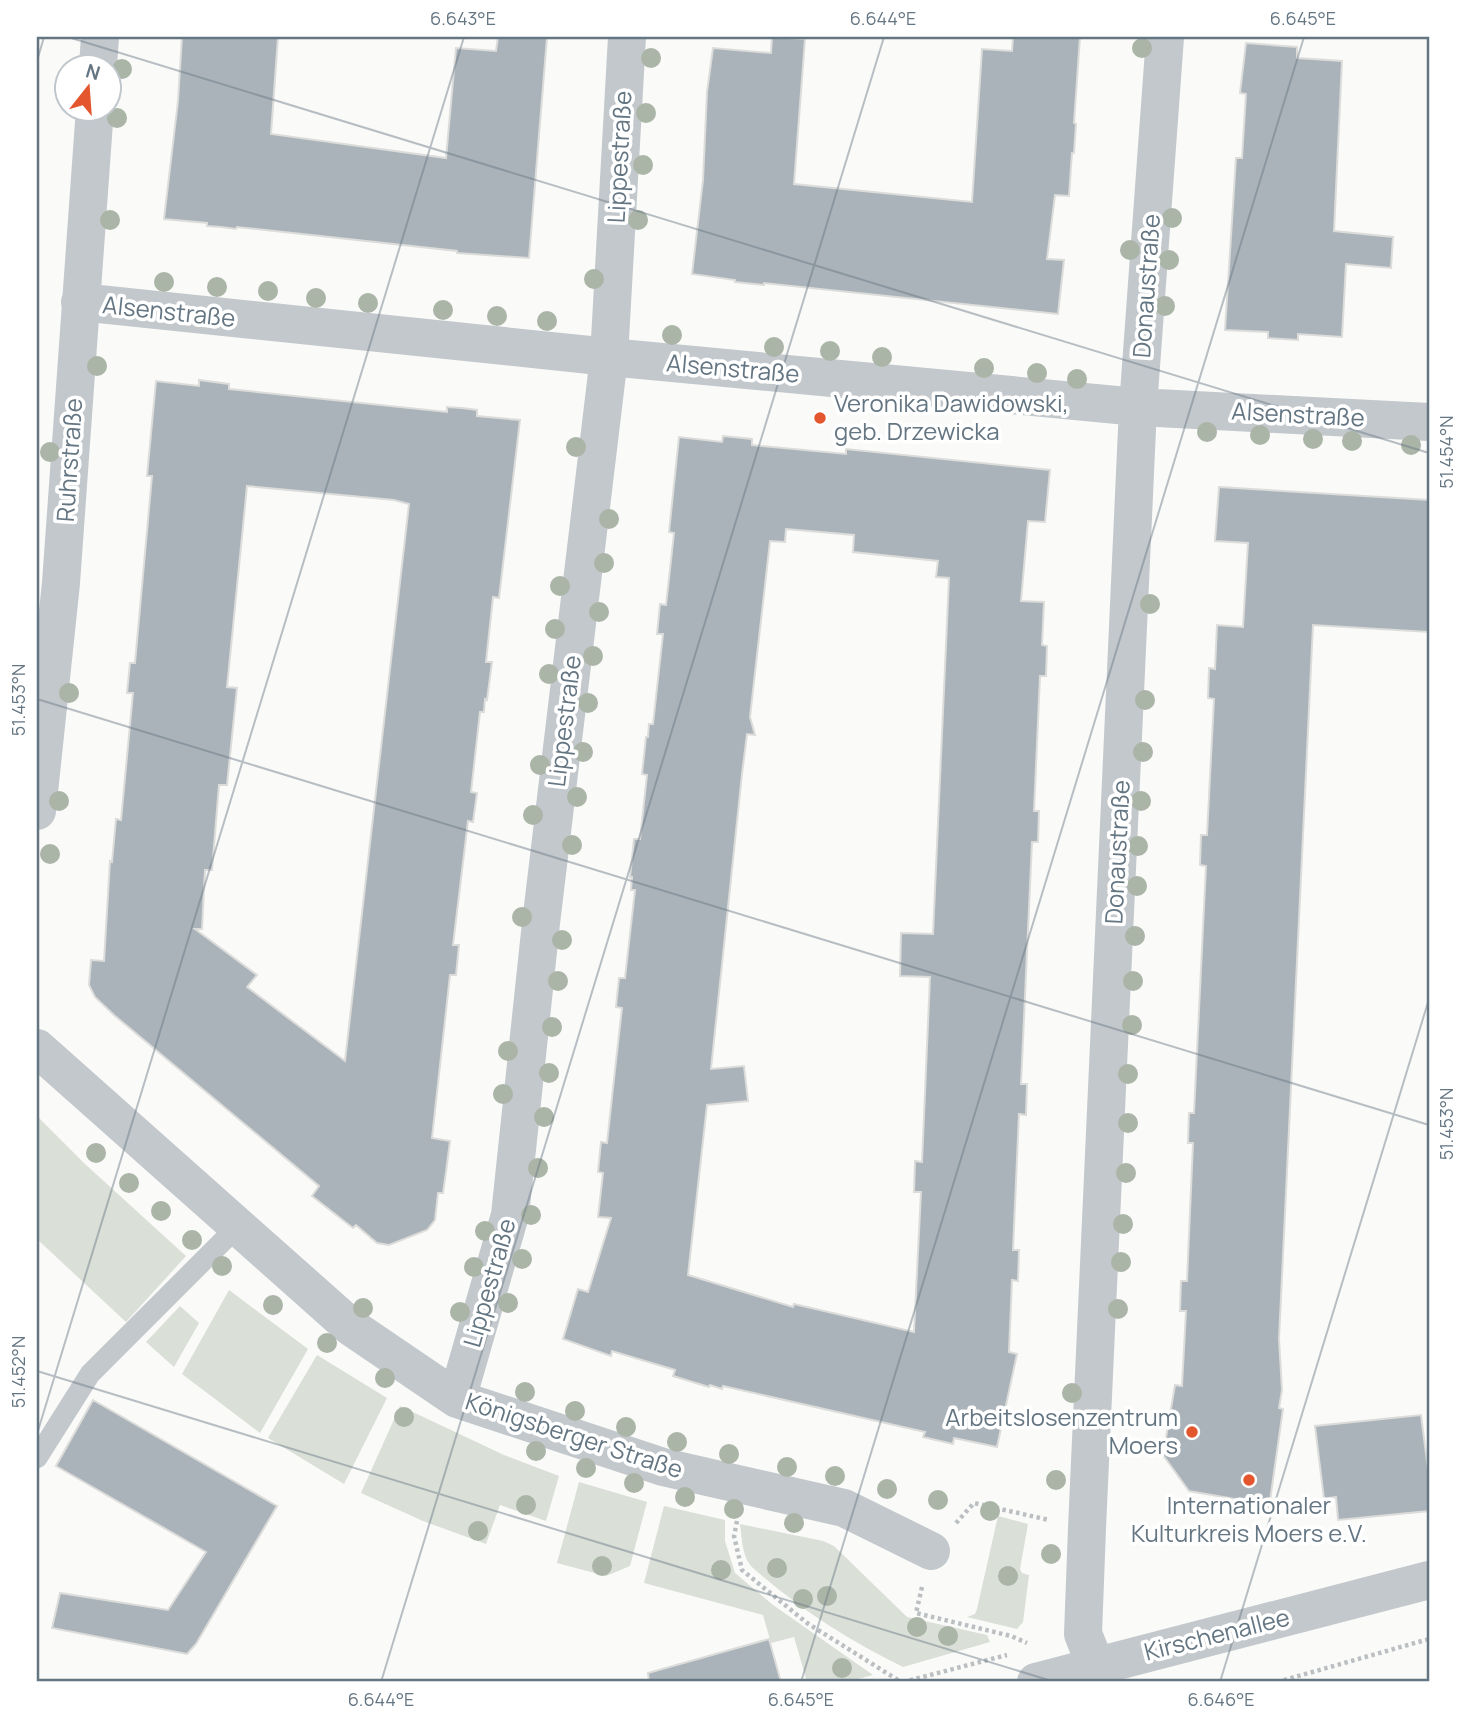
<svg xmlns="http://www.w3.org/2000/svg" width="1466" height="1719" font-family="Manrope,sans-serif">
  <rect width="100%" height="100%" fill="#fafaf8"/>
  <path fill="#dadfd7" d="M37 1116 85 1164 186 1256 126 1322 37 1239Z
    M229 1290 308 1349 260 1433 182 1374Z
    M180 1306 199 1323 174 1367 146 1342Z
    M317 1355 387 1398 344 1484 268 1438Z
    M400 1406 504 1455 559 1476 546 1521 500 1505 486 1544 423 1521 361 1493Z
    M579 1482 647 1502 630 1566 606 1576 557 1563Z
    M664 1506 725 1520V1541L735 1573 773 1605 873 1675 846 1682H807L794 1637 771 1643 763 1615 644 1583Z
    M998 1516 1028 1524 1020 1569 1022 1573 1029 1575 1023 1622 1017 1629 967 1617 975 1614 977 1609Z
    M740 1524 823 1541 834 1546 907 1617 987 1635 990 1642 903 1667C848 1640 799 1609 753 1568 742 1558 742 1538 740 1524Z"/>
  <path fill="#aab3b9" stroke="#dcdcda" stroke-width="2" fill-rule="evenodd" d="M182 37H278L271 134 446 158 456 48 496 51 498 37H547L529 258 457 253V251L237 227 236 229 221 227 207 226V223L164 219 178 101Z
    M772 37 805 39 794 184 972 202 982 49 1012 51 1013 37H1080L1074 123 1076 124 1075 138 1074 153H1072L1069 196 1055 195 1047 259 1064 260 1058 314 764 283V285L735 282V280L692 274 703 180 707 92 713 48 771 53Z
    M1246 43 1297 47V58L1342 61 1334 231 1393 237 1391 268 1346 264 1342 337 1298 334V340L1268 338V332L1225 330 1236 158H1242L1246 94 1240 93Z
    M199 380 229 384V389L447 412V407L462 408 477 410V416L520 420 499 598 493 597 486 662H492L487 700 485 699 484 712H480L471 792 477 793 473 822 468 821 453 945H459L456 975H450L432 1138 450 1141 446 1172 443 1193H438L435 1220 427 1230 389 1245 377 1243 356 1225 353 1228 312 1196 319 1186 114 1015 95 997 89 985 91 960 104 961 110 861 112 862 116 819 121 820 133 693H127L130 663H135L152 476H147L156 381 199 386ZM247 486 394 500 409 504 345 1061 247 987 257 975 195 929H202L205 870H212L219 785H227L237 688 227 687Z
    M723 436 752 439V445L846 454V449L1050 470 1045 522 1028 521 1021 601 1044 602 1042 645 1047 646 1046 676H1040L1034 811H1039L1038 842H1032L1021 1084H1027L1026 1115 1019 1114 1013 1250H1019L1018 1281 1012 1280 1009 1352 1017 1354 997 1447 954 1438 953 1444 923 1437 925 1432 723 1386 722 1389 710 1385 709 1387 673 1376 675 1370 612 1351 611 1356 563 1339 578 1289 588 1292 611 1218 598 1217 603 1173 598 1172 601 1142 607 1143 615 1070 622 1008 616 1007 619 978H625L635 890H631L632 877H630L634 839H640L647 775 642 774 646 737H648L649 724H653L663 634H657L660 604 666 605 674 533 669 532 679 437 722 442ZM786 529 854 535 853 552 938 561 936 577 949 578 933 934 901 933 900 976 930 977 922 1162 915 1161 914 1192H921L914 1332 794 1304 793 1307 688 1275 707 1105 748 1101 744 1066 711 1069 742 774 747 734 755 735 750 717 770 541 785 542Z
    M1219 487 1429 500V632L1313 625 1279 1339 1282 1390 1279 1408 1283 1409 1269 1508 1241 1503V1500L1189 1491 1163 1455 1175 1385 1182 1386 1186 1311H1180L1181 1281H1187L1193 1143H1188L1189 1113H1194L1206 866 1200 865 1201 835H1207L1214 699 1208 698 1209 668 1215 669 1217 625 1243 627 1248 543 1215 541Z
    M93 1400 277 1506 196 1644 187 1654 52 1628 60 1593 168 1610 206 1552 56 1466Z
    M1421 1415 1429 1477V1511L1338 1520 1336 1497 1324 1499 1315 1426Z
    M769 1639 781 1682H649L648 1673Z"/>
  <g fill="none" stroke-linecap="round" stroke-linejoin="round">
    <path stroke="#bbbfc2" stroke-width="4.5" stroke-dasharray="3.5 3.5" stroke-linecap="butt" d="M737 1521 734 1536 742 1570 807 1623 901 1682
      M956 1523 974 1503 1049 1520
      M922 1587 916 1613 1011 1636 1027 1643
      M903 1682 1007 1655
      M1277 1682 1429 1639"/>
    <path stroke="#c3c8cc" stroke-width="21" d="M37 1458 90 1374 238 1226"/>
    <path stroke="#c3c8cc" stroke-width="38" d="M98 66 100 37
      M80 302 609 357 1138 407 1429 422
      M37 811 61 583 95 108
      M37 1048 351 1327 457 1399 663 1467 844 1508 931 1551
      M457 1399 510 1215 541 923 609 357 627 37
      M1096 1666 1083 1634 1087 1528 1138 407 1165 37
      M1036 1682 1429 1580"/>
  </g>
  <g fill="#aab4a7">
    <circle cx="1142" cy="48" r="10"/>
    <circle cx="651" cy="58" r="10"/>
    <circle cx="122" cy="69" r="10"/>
    <circle cx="646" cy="113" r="10"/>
    <circle cx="117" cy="118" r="10"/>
    <circle cx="643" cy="165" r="10"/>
    <circle cx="1172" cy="218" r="10"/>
    <circle cx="110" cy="220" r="10"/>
    <circle cx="638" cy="220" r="10"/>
    <circle cx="1130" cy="250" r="10"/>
    <circle cx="1169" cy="260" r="10"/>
    <circle cx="594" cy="279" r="10"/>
    <circle cx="164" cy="282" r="10"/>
    <circle cx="217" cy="287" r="10"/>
    <circle cx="268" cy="291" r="10"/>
    <circle cx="316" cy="298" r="10"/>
    <circle cx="368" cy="303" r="10"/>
    <circle cx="1165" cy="306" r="10"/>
    <circle cx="443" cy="310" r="10"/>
    <circle cx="497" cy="316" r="10"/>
    <circle cx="547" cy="321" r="10"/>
    <circle cx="672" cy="335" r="10"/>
    <circle cx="774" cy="347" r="10"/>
    <circle cx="830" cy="351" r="10"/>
    <circle cx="882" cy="357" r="10"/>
    <circle cx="97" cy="366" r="10"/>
    <circle cx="984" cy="368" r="10"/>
    <circle cx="1037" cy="373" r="10"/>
    <circle cx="1077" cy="379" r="10"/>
    <circle cx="1207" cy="432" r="10"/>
    <circle cx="1260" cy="435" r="10"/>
    <circle cx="1313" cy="439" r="10"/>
    <circle cx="1352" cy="441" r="10"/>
    <circle cx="1411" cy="445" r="10"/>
    <circle cx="576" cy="447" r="10"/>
    <circle cx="50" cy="452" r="10"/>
    <circle cx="609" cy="519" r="10"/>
    <circle cx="604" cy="563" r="10"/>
    <circle cx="560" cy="586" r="10"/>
    <circle cx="1150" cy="604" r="10"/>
    <circle cx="599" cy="612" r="10"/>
    <circle cx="555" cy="629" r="10"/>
    <circle cx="593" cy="656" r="10"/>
    <circle cx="549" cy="674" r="10"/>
    <circle cx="69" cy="693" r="10"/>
    <circle cx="1145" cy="700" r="10"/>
    <circle cx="588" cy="703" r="10"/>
    <circle cx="583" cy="752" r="10"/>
    <circle cx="1143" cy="752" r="10"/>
    <circle cx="540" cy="765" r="10"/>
    <circle cx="577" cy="797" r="10"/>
    <circle cx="59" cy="801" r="10"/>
    <circle cx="1141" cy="801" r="10"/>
    <circle cx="533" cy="815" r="10"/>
    <circle cx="572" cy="845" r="10"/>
    <circle cx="1138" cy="846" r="10"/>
    <circle cx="50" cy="854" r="10"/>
    <circle cx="1137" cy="886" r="10"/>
    <circle cx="522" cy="917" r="10"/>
    <circle cx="1135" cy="936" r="10"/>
    <circle cx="562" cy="940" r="10"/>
    <circle cx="558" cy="981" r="10"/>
    <circle cx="1133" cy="981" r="10"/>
    <circle cx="1132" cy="1025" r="10"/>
    <circle cx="552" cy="1027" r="10"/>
    <circle cx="508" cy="1051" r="10"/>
    <circle cx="549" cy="1073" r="10"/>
    <circle cx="1128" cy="1074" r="10"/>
    <circle cx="503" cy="1094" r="10"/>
    <circle cx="544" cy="1117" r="10"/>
    <circle cx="1128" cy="1123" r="10"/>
    <circle cx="96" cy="1153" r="10"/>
    <circle cx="538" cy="1168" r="10"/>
    <circle cx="1126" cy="1173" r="10"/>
    <circle cx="129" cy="1183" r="10"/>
    <circle cx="161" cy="1211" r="10"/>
    <circle cx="531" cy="1215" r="10"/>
    <circle cx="1123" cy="1224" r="10"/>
    <circle cx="485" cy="1231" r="10"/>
    <circle cx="192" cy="1240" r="10"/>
    <circle cx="522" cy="1259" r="10"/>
    <circle cx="1121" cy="1262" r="10"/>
    <circle cx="222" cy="1266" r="10"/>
    <circle cx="474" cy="1267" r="10"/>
    <circle cx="508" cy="1303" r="10"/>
    <circle cx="273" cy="1305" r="10"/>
    <circle cx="363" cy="1308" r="10"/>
    <circle cx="1118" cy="1309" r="10"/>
    <circle cx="460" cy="1312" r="10"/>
    <circle cx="327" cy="1343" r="10"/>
    <circle cx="385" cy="1378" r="10"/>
    <circle cx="525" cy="1392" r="10"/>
    <circle cx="1072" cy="1393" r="10"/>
    <circle cx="575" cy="1411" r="10"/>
    <circle cx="404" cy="1417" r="10"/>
    <circle cx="626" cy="1427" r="10"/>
    <circle cx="677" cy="1442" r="10"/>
    <circle cx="536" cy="1451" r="10"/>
    <circle cx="729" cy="1454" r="10"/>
    <circle cx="787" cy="1467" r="10"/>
    <circle cx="586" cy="1468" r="10"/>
    <circle cx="835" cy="1476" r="10"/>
    <circle cx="1056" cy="1480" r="10"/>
    <circle cx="634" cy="1483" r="10"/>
    <circle cx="887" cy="1489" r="10"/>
    <circle cx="685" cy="1497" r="10"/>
    <circle cx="938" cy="1500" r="10"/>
    <circle cx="526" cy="1505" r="10"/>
    <circle cx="734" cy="1509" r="10"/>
    <circle cx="990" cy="1511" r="10"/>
    <circle cx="794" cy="1523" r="10"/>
    <circle cx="478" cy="1531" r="10"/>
    <circle cx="1051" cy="1554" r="10"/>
    <circle cx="602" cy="1566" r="10"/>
    <circle cx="777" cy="1568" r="10"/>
    <circle cx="721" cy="1570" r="10"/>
    <circle cx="1008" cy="1576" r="10"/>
    <circle cx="827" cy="1596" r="10"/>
    <circle cx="803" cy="1599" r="10"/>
    <circle cx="917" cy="1627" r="10"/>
    <circle cx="948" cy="1636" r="10"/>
    <circle cx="842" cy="1668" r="10"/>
  </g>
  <path fill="none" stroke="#657683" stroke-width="2" stroke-opacity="0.45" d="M68 37 1429 453M37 61 44 37M37 699 1429 1125M37 1371 1055 1682M37 1434 464 37M381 1682 884 37M801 1682 1304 37M1220 1682 1429 999"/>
  <g fill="#e4572e" stroke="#fff" stroke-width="2.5">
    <circle cx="820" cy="418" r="7"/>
    <circle cx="1192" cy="1432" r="7"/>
    <circle cx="1249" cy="1480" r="7"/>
  </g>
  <g text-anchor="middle" stroke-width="7" stroke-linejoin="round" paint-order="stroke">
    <g font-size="24" fill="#657683" stroke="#fff">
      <text transform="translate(620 157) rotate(-87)" y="8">Lippestraße</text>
      <text transform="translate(1147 286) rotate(-86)" y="8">Donaustraße</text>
      <text transform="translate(169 312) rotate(6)" y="8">Alsenstraße</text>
      <text transform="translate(733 369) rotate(5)" y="8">Alsenstraße</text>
      <text transform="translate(1298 415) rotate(3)" y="8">Alsenstraße</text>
      <text transform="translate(70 460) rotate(-86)" y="8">Ruhrstraße</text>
      <text transform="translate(565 721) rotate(-83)" y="8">Lippestraße</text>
      <text transform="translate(1118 852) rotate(-87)" y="8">Donaustraße</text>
      <text transform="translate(490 1283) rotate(-74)" y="8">Lippestraße</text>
      <text transform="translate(574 1436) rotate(18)" y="8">Königsberger Straße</text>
      <text transform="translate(1217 1635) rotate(-14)" y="8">Kirschenallee</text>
    </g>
    <g font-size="24" fill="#657683" stroke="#fff" text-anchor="start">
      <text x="834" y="412">Veronika Dawidowski,<tspan x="834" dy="28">geb. Drzewicka</tspan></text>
      <text x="1178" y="1426" text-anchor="end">Arbeitslosenzentrum<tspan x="1178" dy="28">Moers</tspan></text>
      <text x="1249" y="1514" text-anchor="middle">Internationaler<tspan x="1249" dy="28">Kulturkreis Moers e.V.</tspan></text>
    </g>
  </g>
  <rect width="1466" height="1719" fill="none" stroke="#ffffff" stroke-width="77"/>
  <g transform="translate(88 88) rotate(17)"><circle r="33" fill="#ffffff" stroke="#c1c8cd" stroke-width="2"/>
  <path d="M0-5L12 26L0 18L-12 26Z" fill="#e4572e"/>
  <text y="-10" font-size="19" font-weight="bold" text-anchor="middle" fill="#657683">N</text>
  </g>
  <rect x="38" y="38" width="1390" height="1642" fill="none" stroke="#657683" stroke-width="2.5"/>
  <g font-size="18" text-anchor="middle" fill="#657683">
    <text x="463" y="25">6.643°E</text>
    <text x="883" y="25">6.644°E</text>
    <text x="1303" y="25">6.645°E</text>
    <text transform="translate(1447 452) rotate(-90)" y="6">51.454°N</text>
    <text transform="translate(19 700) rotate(-90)" y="6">51.453°N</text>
    <text transform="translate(1447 1124) rotate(-90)" y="6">51.453°N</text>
    <text transform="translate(19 1372) rotate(-90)" y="6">51.452°N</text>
    <text x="381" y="1706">6.644°E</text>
    <text x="801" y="1706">6.645°E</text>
    <text x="1221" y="1706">6.646°E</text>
  </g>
</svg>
